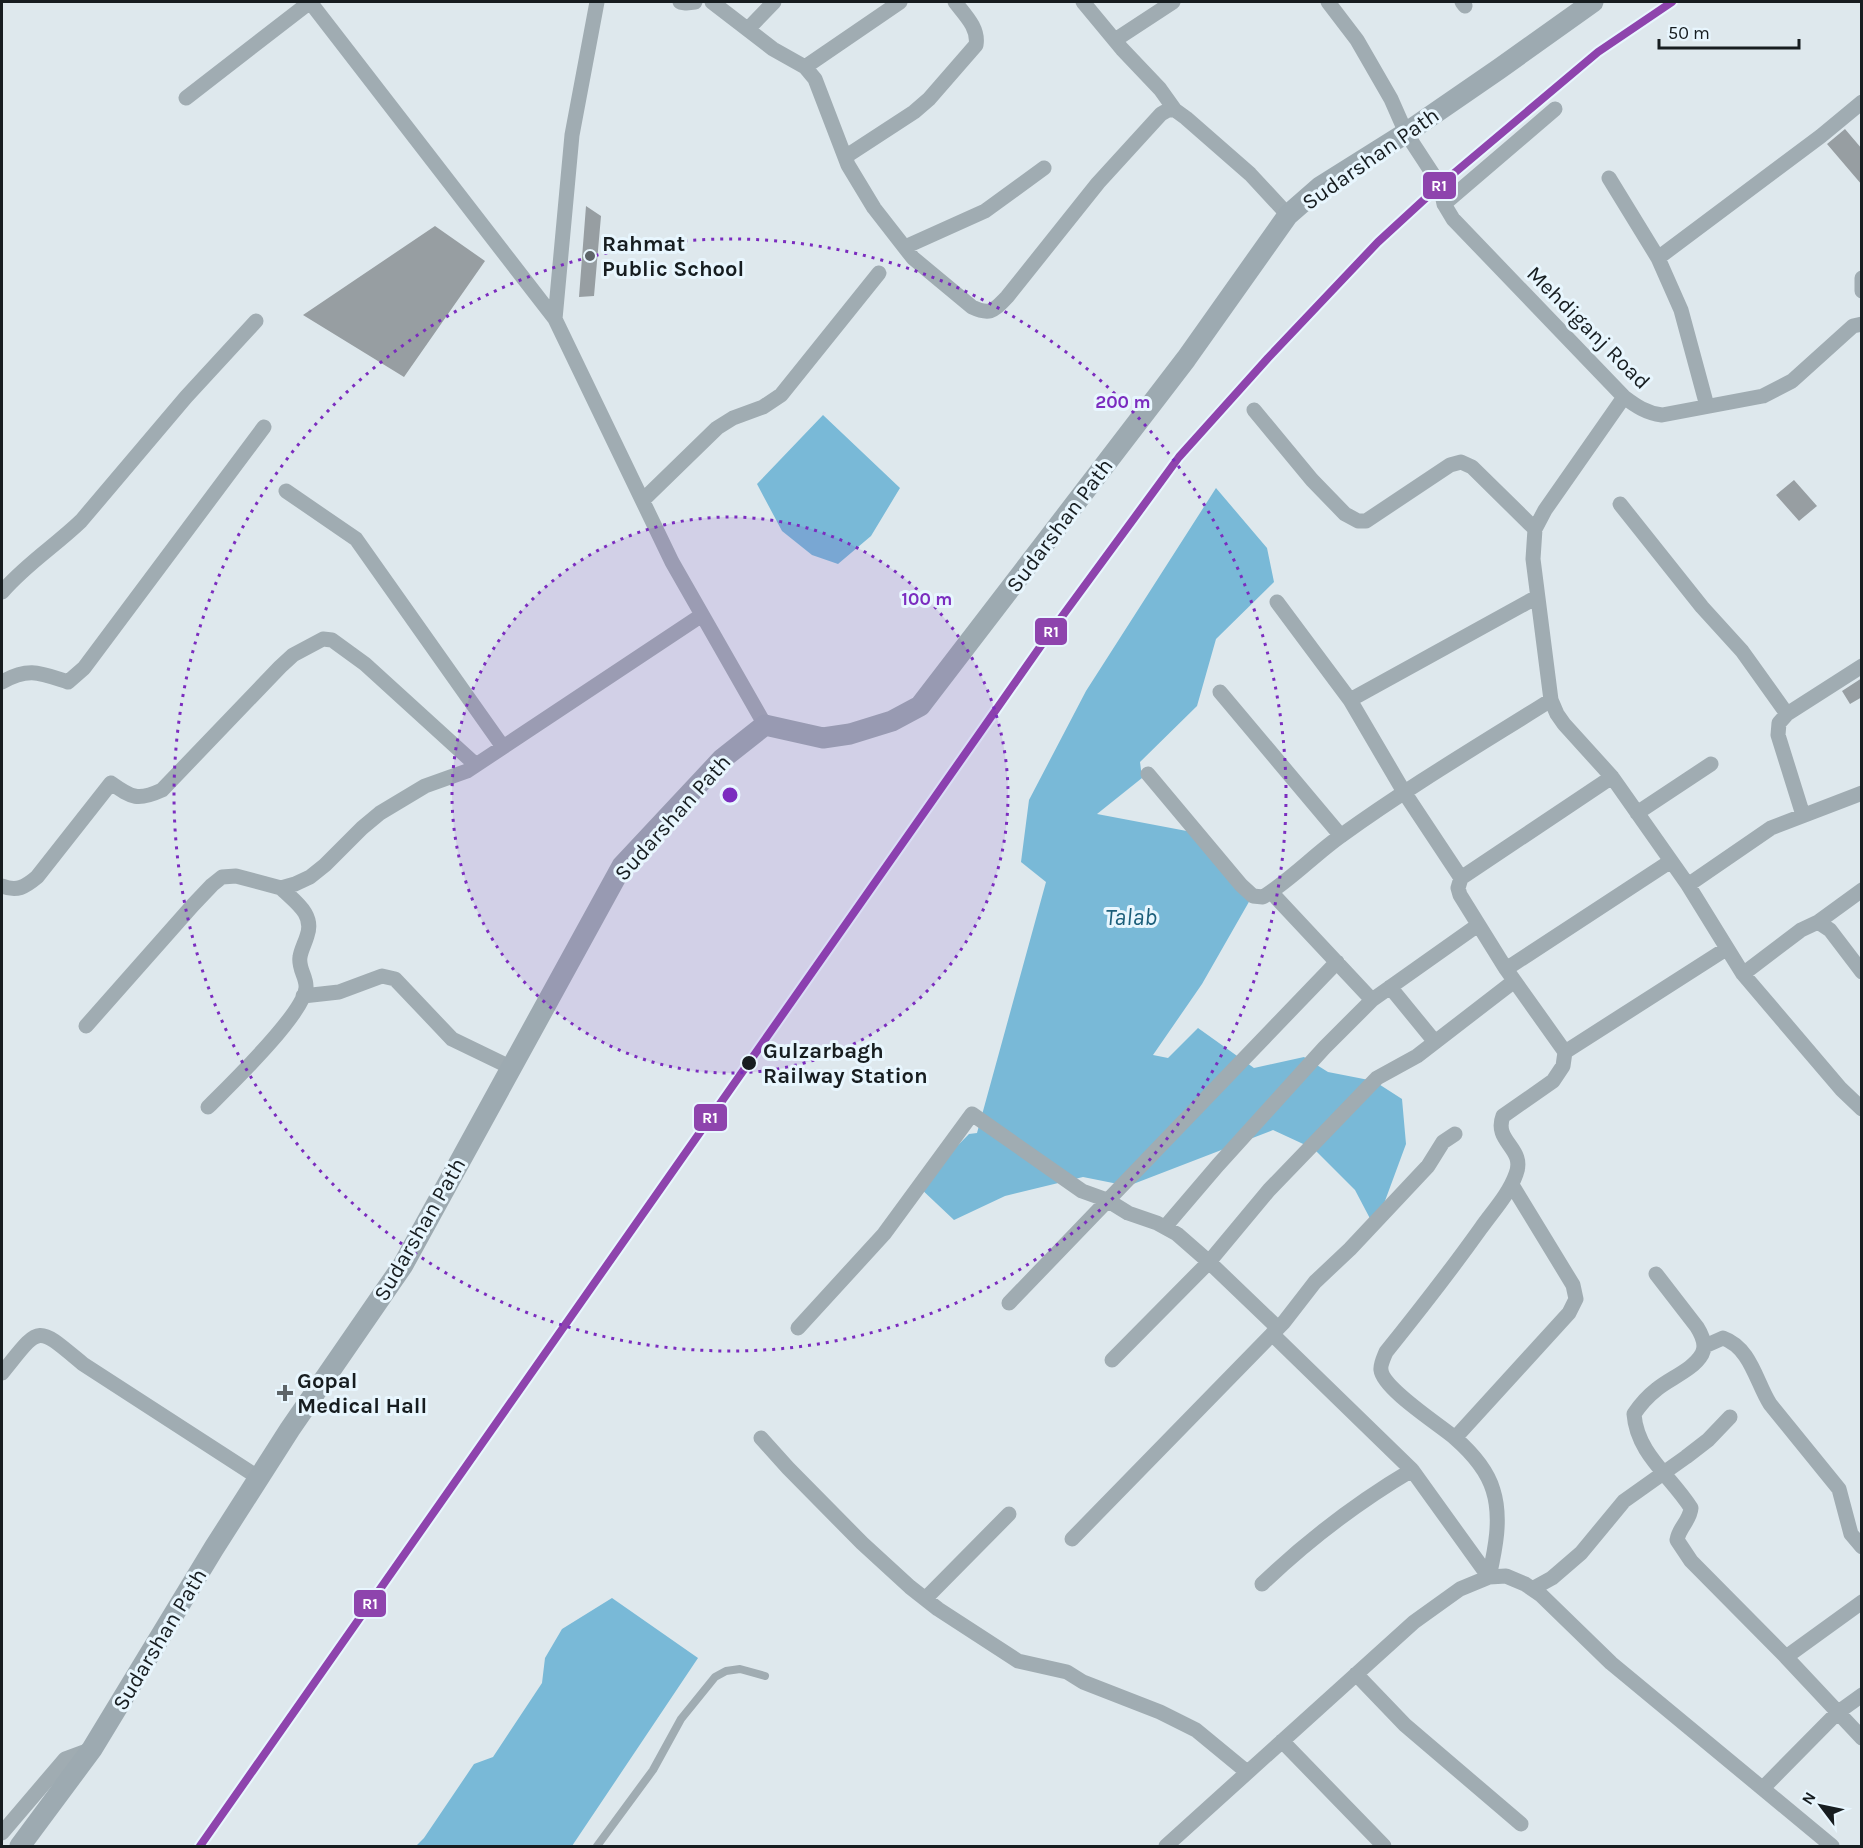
<svg xmlns="http://www.w3.org/2000/svg" width="1863" height="1848" font-family="Karla,sans-serif">
  <rect width="100%" height="100%" fill="#dee8ed"/>
  <path fill="#79b9d7" d="M823 415 900 488 871 536 838 564 812 555 782 531 757 484Z
    M1216 488 1267 548 1274 582 1216 639 1197 706 1140 762 1142 778 1097 814 1192 832 1250 900 1202 984 1153 1055 1168 1058 1198 1028 1254 1068 1304 1057 1328 1072 1374 1081 1402 1099 1406 1144 1375 1228 1355 1190 1314 1149 1273 1130 1128 1186 1083 1177 1005 1196 954 1220 918 1186 969 1134 977 1133 1046 882 1021 862 1029 800 1086 691Z
    M612 1598 698 1658 572 1846H416L424 1838 474 1764 493 1757 542 1683 545 1658 562 1629Z"/>
  <path fill="#979ea2" d="M1845 129 1862 149V185L1827 144Z
    M586 206 601 216 594 296 579 297Z
    M435 226 485 261 404 377 303 315Z
    M1794 480 1817 506 1799 521 1776 495Z
    M1862 678V697L1850 704 1842 691Z"/>
  <g fill="none" stroke-linecap="round" stroke-linejoin="round">
    <path stroke="#a0acb2" stroke-width="8" d="M597 1846 653 1770 681 1719 715 1677 726 1671 740 1669 765 1676"/>
    <path stroke="#a0acb2" stroke-width="15" d="M310 2 555 319 672 562 765 725
      M680 2 686 3 695 2
      M712 2 773 49 805 67 815 79 848 165 874 208 913 258 972 307C991 316 994 310 1007 297L1098 183 1161 114 1168 110H1175L1186 118 1250 174 1288 215
      M1083 2 1122 49 1160 89 1175 110
      M1328 2 1357 40 1391 99 1406 133 1440 185 1444 204 1453 219 1624 397C1636 406 1646 413 1662 415L1763 396 1792 381 1853 326 1862 324
      M1462 2 1465 6
      M748 29 774 2
      M1115 40 1173 2
      M805 67 900 2
      M186 98 310 2
      M845 157 914 112 929 99 976 45C979 28 965 15 955 2
      M1609 178 1658 258 1681 310 1707 406
      M1444 204 1555 109
      M905 247 985 211 1044 168
      M1658 258 1821 136 1862 102
      M1862 278V291
      M555 319 572 135 597 2
      M1624 397 1545 510 1535 529 1533 559 1551 700 1557 714 1564 724 1612 777 1688 885 1743 974 1841 1089 1862 1109
      M1254 410 1312 480 1345 514 1358 521H1366L1450 465 1461 462 1472 467 1535 529
      M286 491 356 539 503 747
      M643 500 717 428 733 418 763 407 781 395 879 273
      M1620 504 1702 607 1742 651 1787 714
      M2 592C26 564 55 546 81 521L186 397 256 321
      M1277 602 1350 700 1404 792 1461 878 1612 777
      M2 682C29 667 40 673 68 682L84 668 264 427
      M1220 692 1341 836
      M1350 700 1537 597
      M1148 774 1241 885 1253 896 1263 897C1292 879 1315 854 1342 835 1410 786 1481 744 1551 700
      M1637 813 1711 764
      M1803 815 1778 735 1779 723 1787 714 1862 666
      M1461 878 1458 888 1460 895 1506 969
      M1688 885 1771 828 1862 793
      M2 886C17 892 25 887 37 877L111 783C132 798 138 801 162 790L280 667 293 655 323 639 332 640 365 664 476 765
      M1271 892 1372 1000
      M1818 922 1862 890
      M1743 974 1801 930 1818 922 1830 930 1862 972
      M1390 987 1435 1042
      M303 996 339 992 382 976 395 979 452 1039 510 1067
      M86 1026 193 905 212 885 222 877 236 876 281 888 295 884 310 877 325 865 362 828 380 813 425 786 467 771 702 615
      M1565 1052 1726 949
      M208 1107C229 1086 303 1015 306 988 307 977 298 969 300 957 301 950 305 943 307 936 315 914 295 902 281 888
      M1165 1227 1218 1165 1324 1048 1372 1000 1478 925
      M1656 1274 1697 1327C1702 1335 1707 1345 1702 1354 1693 1370 1670 1378 1657 1389 1648 1396 1640 1405 1634 1414 1637 1454 1671 1476 1691 1508 1690 1521 1679 1527 1677 1540L1691 1561 1786 1657 1862 1738
      M1009 1303 1337 962
      M798 1328 884 1234 972 1114 1082 1191 1107 1200 1128 1213 1157 1223 1177 1234 1209 1262 1278 1328
      M1272 1334 1412 1470
      M1705 1346 1723 1338C1751 1348 1756 1382 1770 1404L1839 1489 1851 1534 1862 1547
      M1112 1360 1209 1262 1269 1190 1377 1078 1417 1056 1513 982
      M2 1373C41 1325 35 1324 83 1364L259 1478
      M761 1438 788 1468 862 1543 910 1587 938 1609 1018 1661 1067 1672 1083 1682 1160 1712 1196 1730 1247 1772
      M1455 1438 1569 1313 1576 1299 1573 1285 1512 1185
      M1072 1539 1284 1322 1315 1282 1350 1249 1428 1166 1443 1142 1455 1134
      M1489 1577C1495 1550 1502 1518 1493 1490 1487 1470 1471 1452 1455 1438 1440 1425 1383 1389 1381 1370 1380 1365 1384 1357 1386 1352 1419 1311 1451 1270 1481 1228 1493 1211 1509 1194 1516 1174 1526 1148 1493 1142 1503 1116L1553 1081 1563 1066 1565 1052 1506 969 1671 861
      M1262 1584C1308 1540 1358 1502 1412 1470L1489 1577
      M1532 1589 1552 1578 1581 1553 1624 1501 1686 1457 1708 1440 1730 1417
      M925 1599 1009 1514
      M1786 1657 1862 1602
      M1356 1674 1405 1725 1521 1824
      M1282 1741 1384 1846
      M1763 1788 1837 1713 1862 1695
      M2 1833 65 1759 92 1749
      M1166 1846 1414 1622 1460 1589 1489 1577 1506 1576 1525 1584 1541 1595 1611 1663 1832 1846"/>
    <path stroke="#9daab1" stroke-width="21" d="M20 1846 92 1749 214 1548 290 1429 403 1265 622 866 722 759 765 725 823 738 850 734 892 721 920 706 1186 359 1288 215 1320 187 1406 133 1499 69 1593 2"/>
    <g stroke="#e8f6fe" stroke-width="12">
      <path id="rail-1" d="M200 1846 1047 637 1179 457 1268 358 1378 242 1440 185 1598 52 1672 2"/>
    </g>
    <use href="#rail-1" stroke="#8e44ad" stroke-width="8"/>
  </g>
  <circle cx="730" cy="795" r="278" fill="#7b2cbf" fill-opacity=".12"/>
  <g fill="none" stroke="#7b2cbf" stroke-width="3" stroke-dasharray="3 6">
    <circle cx="730" cy="795" r="278"/>
    <circle cx="730" cy="795" r="556"/>
  </g>
  <g fill="#5d6468" stroke="#e8f6fe" stroke-width="2">
    <circle cx="590" cy="256" r="6"/>
    <path d="M282 1384h6v6h6v6h-6v6h-6v-6h-6v-6h6z"/>
  </g>
  <circle fill="#171d20" stroke="#e8f6fe" stroke-width="2" cx="749" cy="1063" r="8"/>
  <g text-anchor="middle" stroke-width="6" stroke-linejoin="round" paint-order="stroke">
    <g font-size="22" fill="#171d20" stroke="#e8f6fe">
      <text transform="translate(1370 158) rotate(-35)" y="8">Sudarshan Path</text>
      <text transform="translate(1589 327) rotate(45)" y="8">Mehdiganj Road</text>
      <text transform="translate(1059 525) rotate(-53)" y="8">Sudarshan Path</text>
      <text transform="translate(672 817) rotate(-48)" y="8">Sudarshan Path</text>
      <text transform="translate(419 1229) rotate(-60)" y="8">Sudarshan Path</text>
      <text transform="translate(159 1639) rotate(-59)" y="8">Sudarshan Path</text>
    </g>
    <g font-size="22" font-weight="bold" fill="#171d20" stroke="#e8f6fe" text-anchor="start">
      <text x="602" y="251">Rahmat<tspan x="602" dy="25">Public School</tspan></text>
      <text x="297" y="1388">Gopal<tspan x="297" dy="25">Medical Hall</tspan></text>
    </g>
    <g font-size="22" font-weight="bold" fill="#171d20" stroke="#e8f6fe" text-anchor="start">
      <text x="763" y="1058">Gulzarbagh<tspan x="763" dy="25">Railway Station</tspan></text>
    </g>
    <g font-size="24" font-style="italic" fill="#1b5e7a" stroke="#e8f6fe">
      <text x="1131" y="925">Talab</text>
    </g>
  </g>
  <circle cx="730" cy="795" r="9" fill="#7b2cbf" stroke="#e8f6fe" stroke-width="3"/>
  <g font-size="18" text-anchor="middle" font-weight="bold" fill="#7b2cbf" stroke="#e8f6fe" stroke-width="6" stroke-linejoin="round" paint-order="stroke">
    <text x="1123" y="408">200 m</text>
    <text x="927" y="605">100 m</text>
  </g>
  <g stroke="#e8f6fe" stroke-width="2">
    <rect x="1422" y="171" width="35" height="29" rx="6" fill="#8e44ad"/>
    <rect x="1034" y="617" width="34" height="29" rx="6" fill="#8e44ad"/>
    <rect x="693" y="1103" width="35" height="29" rx="6" fill="#8e44ad"/>
    <rect x="353" y="1589" width="34" height="29" rx="6" fill="#8e44ad"/>
  </g>
  <g font-size="16" text-anchor="middle" font-weight="bold" fill="#fff">
    <text x="1439" y="191">R1</text>
    <text x="1051" y="637">R1</text>
    <text x="710" y="1123">R1</text>
    <text x="370" y="1609">R1</text>
  </g>
  <rect width="1863" height="1848" fill="none" stroke="#171d20" stroke-width="6"/>
  <g transform="translate(1821 1806) rotate(302)" stroke="#e8f6fe" stroke-width="4.5" paint-order="stroke">
  <path d="M0-4.5L10 22L0 15L-10 22Z" fill="#171d20"/>
  <text y="-9" font-size="16" font-weight="bold" text-anchor="middle" fill="#171d20">N</text>
  </g>
  <path d="M1659 39v9h140v-9" fill="none" stroke="#171d20" stroke-width="3"/>
  <text x="1668" y="39" font-size="18" fill="#171d20" stroke="#e8f6fe" stroke-width="4.5" paint-order="stroke">50 m</text>
</svg>
